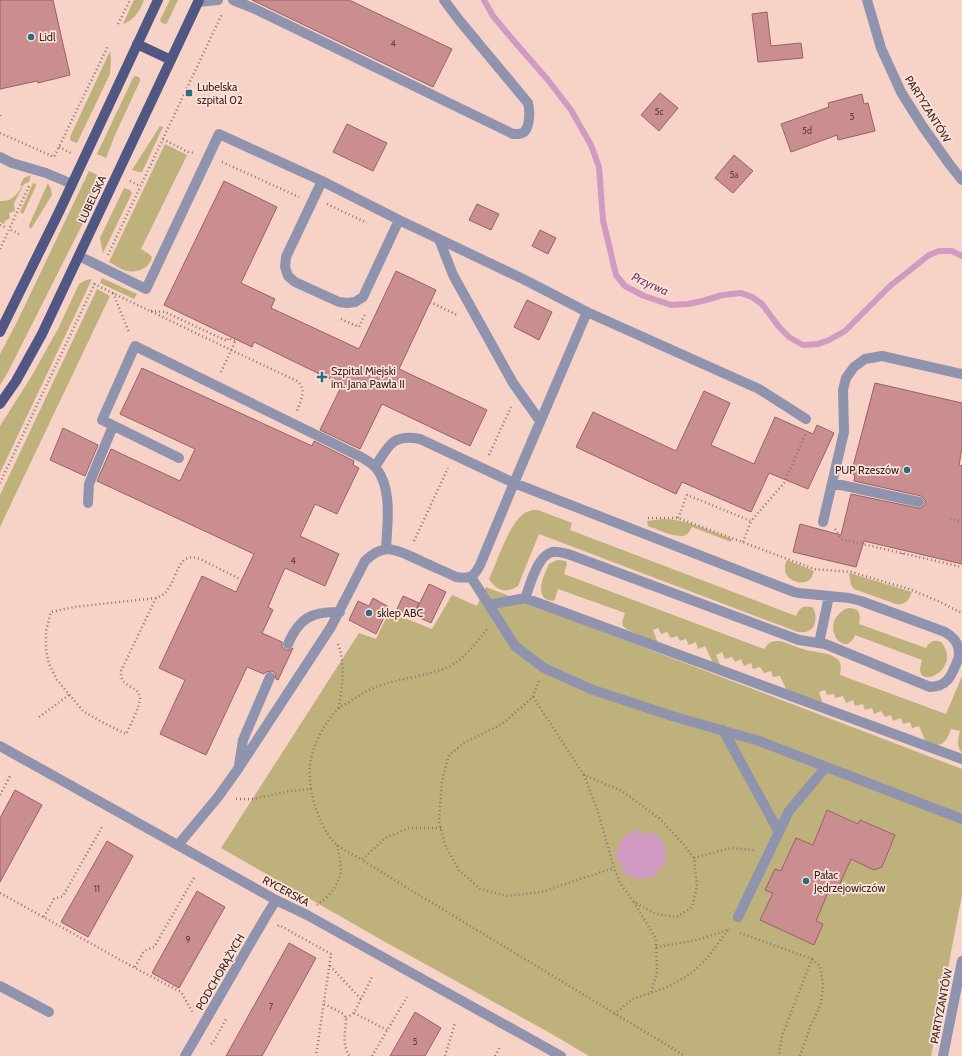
<svg xmlns="http://www.w3.org/2000/svg" width="962" height="1056" font-family="Cabin,sans-serif">
  <rect width="100%" height="100%" fill="#f7d2c7"/>
  <path fill="#beb17c" d="M134 0H144C140 10 135 20 123 24Z
    M170 0H178L167 23 166 24 162 23 160 20Z
    M110 51 111 60 110 74 77 143 71 141 70 137Z
    M135 76 139 77 140 79V81L115 135 106 158 97 154 133 78Z
    M160 126 163 127 142 172H139L132 170Z
    M165 144 187 155 141 249 149 254 152 257C150 268 138 273 127 271 121 270 115 265 109 262Z
    M89 171 100 176 83 223 8 372 0 385V354L16 324Z
    M31 175 29 182 24 184 14 203 15 211 9 213 10 218 5 221 4 224 0 222V201C11 202 17 195 22 186L20 185 24 178Z
    M33 183 36 184V186L23 214 20 212Z
    M48 183 51 189 52 195 31 229 29 227V225Z
    M124 188 130 190 132 193 103 253 101 244 100 238Z
    M102 278 137 294 134 299 100 283Z
    M92 279 0 473V426L33 374 45 352 58 329 79 284 86 280Z
    M97 289 110 296 0 527V495Z
    M533 510H538L572 523 570 530 796 616C799 608 803 605 812 607 817 612 817 626 810 630 806 633 802 632 798 632L539 534 518 586C507 593 497 592 489 579 497 562 508 527 522 515 525 512 529 511 533 510Z
    M663 519C687 519 710 531 732 539L731 542 692 527C690 530 689 533 686 535 677 539 657 529 648 526L647 521Z
    M557 560 566 561 567 564 564 574 764 649C767 645 770 641 776 641 783 640 795 647 803 649 814 653 826 651 836 658 842 662 841 668 840 675L946 714 962 676V753C956 745 958 740 960 731L951 729C947 739 944 748 931 744 928 743 927 743 926 741 923 737 921 730 919 726L912 728 910 722 903 724 901 718 893 721 891 715 885 717 881 711 874 714 872 708 865 710 863 704 855 706 853 700 846 703 843 696 835 698 834 694 827 695 825 690 819 692 823 704 787 691 780 676 773 677 771 671 764 673 760 667 753 669 751 663 744 666 741 659 735 662 732 657 725 659 722 652 716 655 721 667 713 663 705 646 698 649 696 642 689 645 686 639 680 641 677 636 671 638 667 632 661 634 658 628 653 630 658 643C652 641 625 630 623 626 621 622 624 617 625 613L558 589 555 599 553 601C532 599 544 575 549 564Z
    M787 560 814 571C814 571 812 576 812 577 805 589 777 580 787 560Z
    M849 573 912 592C909 600 906 605 896 604L854 589 851 585Z
    M486 587 962 769V895L931 1056H589L550 1033 380 939 221 848 359 633 376 639 389 612 432 629 452 595 477 606Z
    M848 608C860 608 861 614 859 624L926 648C929 642 934 639 941 642 962 667 922 689 920 670 920 667 921 663 922 660L855 635C844 662 816 621 848 608Z"/>
  <path fill="#d19ac2" d="M640 830 642 834 645 835 650 831C665 838 669 851 664 866L658 868 657 875C642 881 633 880 621 870L622 864 620 861 616 860C618 843 622 833 640 830Z"/>
  <g fill="none" stroke-linecap="round" stroke-linejoin="round">
    <path stroke="#d19ac2" stroke-width="6" d="M484 0 493 16 513 40 548 80 571 110 591 145 599 167 603 220 616 275 625 286 644 296 671 305 688 304 702 301 723 295 741 293 752 297 762 304 779 327 789 337 803 345 818 344 829 340 845 331 890 286 929 255 939 251H952L962 256"/>
  </g>
  <path fill="#ca8e90" stroke="#996163" d="M0 0H53L70 75 38 83 37 81 0 89Z
    M252 0H349L452 49 433 87Z
    M767 12 771 46 801 43 803 58 758 62 752 14Z
    M660 93 678 108 659 131 641 115Z
    M862 94 864 104 868 103 875 131 838 140 837 135 791 152 781 124 829 107 828 103Z
    M347 124 387 143 373 171 333 152Z
    M734 155 753 171 733 193 715 178Z
    M224 181 277 207 241 283 275 299 271 308 359 349 396 271 436 290 399 369 487 410 470 446 382 404 360 449 320 430 342 385 254 342 252 347 164 305Z
    M477 204 499 214 491 230 469 220Z
    M540 230 556 238 548 254 532 246Z
    M527 300 552 312 539 340 514 327Z
    M142 368 312 446 314 441 354 461 353 465 359 468 337 514 315 504 300 536 339 554 325 586 285 568 268 607 273 610 262 633 282 642V647L286 650H289L293 648 278 680 276 679 275 673 272 671 266 672 264 674 247 667 206 755 160 734 185 680 159 668 202 576 236 592 254 554 97 481 111 449 180 481 195 449 120 414Z
    M875 383 962 403V448L959 465 962 466V564L864 541 856 567 793 552 800 524 841 535 851 494 918 508H921L925 504V500L921 496 854 481 855 475 851 474Z
    M704 391 730 403 711 445 754 464 775 417 813 434 817 425 834 433 808 489 769 473 751 512 682 482 676 494 576 447 593 412 676 451Z
    M63 428 98 445 85 476 50 460Z
    M429 584 446 592 431 623 414 615Z
    M403 596 419 603 413 617 397 609Z
    M373 598 389 607 376 634 349 620 358 601 369 606Z
    M15 790 42 805 0 882V818Z
    M827 810 858 824 860 820 895 835 882 867 874 870 851 859 838 888 831 885 816 921 823 924 814 945 760 920 773 893 765 890 775 869 781 871 796 838 813 845Z
    M107 841 133 856 88 937 61 922Z
    M197 891 225 907 179 988 152 973Z
    M289 943 316 958 262 1056H226Z
    M415 1012 441 1028 425 1056H390Z"/>
  <g fill="none" stroke-linecap="round" stroke-linejoin="round">
    <path stroke="#91746c" stroke-width="2.5" stroke-dasharray="1 3" stroke-linecap="butt" d="M118 24 130 0
      M0 116V115
      M0 133 54 157 108 46
      M163 139 188 152 194 153
      M59 147 71 153
      M222 162 299 197
      M130 181 140 186
      M327 204 367 223
      M0 225 7 228
      M11 230 19 234
      M0 249 30 184
      M108 255 222 14
      M94 284 231 350 297 381C307 389 301 400 297 411
      M113 293 129 332
      M430 302 457 315
      M151 311 165 312 227 341 228 338 235 341
      M341 319 359 327 365 314
      M221 372 236 340
      M489 455 511 407
      M0 483 96 281
      M648 518H678L814 569 851 572 909 589 938 601 962 613
      M678 518 687 495 751 521 784 483 806 433
      M950 519 962 522
      M835 529 841 539 962 567
      M414 541 448 468
      M743 542 751 521
      M902 554V550
      M156 598 121 671C119 688 139 685 140 698 140 706 130 726 126 734L100 721 83 711 57 680 49 664 46 651V631L51 612 74 607 156 598C161 596 165 594 168 589 178 576 178 551 200 559L242 580
      M338 644C346 665 342 685 339 708
      M539 681 533 697 502 724 464 743 449 755 442 781 439 821 445 845 459 870 480 889 508 896 541 892 614 868
      M533 697 584 775 622 791 660 819 684 845 694 858 697 886 692 907 677 917 656 914 634 902 620 883 614 868 598 812 584 775
      M39 717 69 695
      M311 789C314 807 323 833 337 845 345 851 354 855 362 860
      M0 795 10 776
      M236 799H253L290 791 311 789C310 781 309 773 310 765 312 746 325 721 339 708 341 706 346 704 349 702 365 691 378 685 396 681 414 676 435 674 452 665 466 656 476 644 486 630L488 629
      M441 828H409L385 838 362 860 414 892 685 1056
      M694 858 730 848 754 850
      M0 893 135 968 181 992 193 1013
      M634 902 656 939 657 972 651 993
      M317 905C323 901 329 895 333 890 345 872 341 865 337 845
      M44 917 54 899 63 896 102 827
      M278 926 279 925 331 954 316 1056
      M740 933 812 959 782 1036 779 1056
      M656 947 697 940 730 929
      M330 966 361 999
      M135 967 144 951 154 947 194 878
      M324 1004 342 1013 346 1018C346 1030 341 1046 350 1056
      M354 1013 387 1030
      M614 1014 633 999 668 987 692 973 708 957 728 930
      M346 1018 354 1013 372 977
      M211 1044 213 1043 226 1019
      M372 1056 407 997
      M445 1056 455 1023
      M495 1056 500 1047
      M800 1056 811 1025 821 1004 823 984 820 966 812 959"/>
    <path stroke="#8f93ad" stroke-width="10" d="M233 0 253 8 513 134C517 134 522 135 525 131 530 125 530 110 528 103L459 20 444 0
      M867 0 881 48 901 92 923 127 950 165 962 180
      M198 2 218 0
      M0 157 12 163 46 173 72 184
      M322 181 286 257 285 267 288 276 295 282 339 302 347 303 355 302 363 297 399 220
      M439 239 453 275 513 383 540 421
      M79 256 146 289 219 134 322 181 399 220 525 280 587 312
      M179 458 102 420 135 346 361 457C366 460 372 463 376 468 393 489 387 524 386 549
      M375 467C388 447 392 433 420 439L514 483 794 592 799 593 849 598 861 601 945 632C956 639 959 644 959 657H962
      M832 483 919 502
      M88 503 89 484 113 426
      M823 522 844 432 843 390 846 378 854 367 865 359 882 356 962 374
      M471 577 489 605 525 598 962 759
      M525 598C530 586 537 556 552 552 557 551 563 553 568 554L799 640 825 644 930 687C950 686 952 673 959 657
      M489 605 515 646 544 668 593 690 672 716 759 741 962 819
      M819 643 829 596
      M288 644C299 618 312 611 340 612
      M723 730 779 832
      M0 746 276 900 307 915 561 1056
      M239 765 243 740 270 677
      M178 845 218 797 238 769 331 627 365 561C371 555 378 550 387 549 398 549 409 556 419 560 431 566 444 571 456 577 470 579 474 577 480 565L514 483 587 312 759 389 806 419
      M738 917 789 811 826 767
      M0 986 49 1012
      M185 1056 265 918 276 900
      M943 1056 962 961"/>
    <path stroke="#515783" stroke-width="10" d="M137 44 171 60
      M0 332 59 212 158 0
      M0 404 16 381 42 334 199 0"/>
  </g>
  <g fill="#296d7e" stroke="#fbe2db" stroke-width="1.5">
    <circle cx="31" cy="37" r="4"/>
    <rect x="185" y="89" width="8" height="8" rx="2"/>
    <path d="M320 371h4v4h4v4h-4v4h-4v-4h-4v-4h4z"/>
    <circle cx="907" cy="470" r="4"/>
    <circle cx="369" cy="613" r="4"/>
    <circle cx="806" cy="881" r="4"/>
  </g>
  <g text-anchor="middle" stroke-width="3.5" stroke-linejoin="round" paint-order="stroke">
    <g font-size="9" fill="#5f3f3a">
      <text x="393" y="47">4</text>
      <text x="659" y="115">5c</text>
      <text x="852" y="120">5</text>
      <text x="807" y="134">5d</text>
      <text x="734" y="178">5a</text>
      <text x="293" y="564">4</text>
      <text x="97" y="892">11</text>
      <text x="188" y="943">9</text>
      <text x="271" y="1010">7</text>
      <text x="415" y="1045">5</text>
    </g>
    <g font-size="11" fill="#3b251e" stroke="#fbe2db" text-anchor="start">
      <text x="39" y="41">Lidl</text>
      <text x="197" y="91">Lubelska<tspan x="197" dy="13">szpital 02</tspan></text>
      <text x="331" y="375">Szpital Miejski<tspan x="331" dy="13">im. Jana Pawła II</tspan></text>
      <text x="899" y="474" text-anchor="end">PUP Rzeszów</text>
      <text x="377" y="617">sklep ABC</text>
      <text x="814" y="879">Pałac<tspan x="814" dy="13">Jędrzejowiczów</tspan></text>
    </g>
    <g font-size="11" fill="#3b251e" stroke="#fbe2db">
      <text transform="translate(928 109) rotate(58)" y="4">PARTYZANTÓW</text>
      <text transform="translate(92 199) rotate(-65)" y="4">LUBELSKA</text>
      <text transform="translate(286 891) rotate(28)" y="4">RYCERSKA</text>
      <text transform="translate(220 972) rotate(-60)" y="4">PODCHORĄŻYCH</text>
      <text transform="translate(941 1006) rotate(-79)" y="4">PARTYZANTÓW</text>
    </g>
    <g font-size="12" font-style="italic" fill="#753466" stroke="#fbe2db">
      <text transform="translate(650 284) rotate(24)" y="4">Przyrwa</text>
    </g>
  </g>
</svg>
